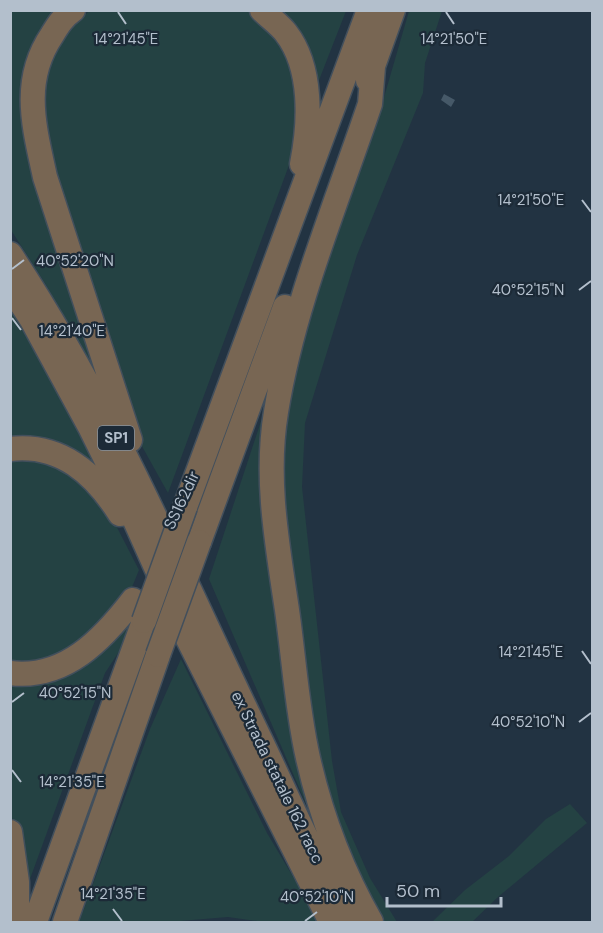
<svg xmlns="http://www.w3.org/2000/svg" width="603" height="933" font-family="'DM Sans',sans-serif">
  <rect width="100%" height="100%" fill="#223342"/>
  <path fill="#244243" d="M10 11H65L26 90 103 391 46 285 11 230Z
    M89 11H254L267 23 295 70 299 138 168 493 134 432 43 138C40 84 48 48 89 11Z
    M278 11H346L314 93Z
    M409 11H442L425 63 423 93 357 255 305 423 302 487 332 761 341 812 370 878 397 922H378L353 876 322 779 281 497 280 444 302 330 378 118Z
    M10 309 56 388 96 469 11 443Z
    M266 406 312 812 310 813 209 579Z
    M10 455 66 467 107 508 139 570 130 592 65 657 11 666Z
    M132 617 120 650 105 673 26 890 11 813 10 679Z
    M181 659 267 833 320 922H264L228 917 168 922H79L150 729Z
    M570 804 587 823 498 897 472 922H432L465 890 509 856 546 819Z"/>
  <path fill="#465968" d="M444 94 455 100 451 107 441 100Z"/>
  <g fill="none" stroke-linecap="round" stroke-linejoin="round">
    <g stroke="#424f5c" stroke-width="27">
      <path id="highway" d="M73 10C63 17 58 25 52 35 21 81 34 126 45 177L130 440
        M262 10C270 18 280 25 286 33 313 68 310 124 302 164
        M368 80 393 10
        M10 254C111 406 180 574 259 737 289 799 315 864 353 922
        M10 286 32 320 90 427 125 498 188 639 331 922
        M10 449C61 443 95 474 120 514
        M185 507 369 10
        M199 542 285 307
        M10 673C65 680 103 639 133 600
        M10 832 17 882V922
        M35 922 144 621
        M65 922 158 655
        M371 922C342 871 321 816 308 758 297 710 294 659 287 610 277 543 265 478 276 412 293 306 336 205 370 104L373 67"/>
    </g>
    <use href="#highway" stroke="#786653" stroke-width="24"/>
    <g stroke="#424f5c" stroke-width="27" stroke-linecap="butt">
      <path id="highway-bridge" d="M144 621 185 507
        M158 655 199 542"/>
    </g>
    <use href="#highway-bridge" stroke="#786653" stroke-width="24"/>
  </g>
  <path fill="none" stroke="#b3bfcc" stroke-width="2" d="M118 12 126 24M446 12 454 24M582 200 591 212M12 269 24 260M579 290 591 281M12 318 21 330M582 651 591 664M12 702 24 693M579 722 591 713M12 770 21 782M113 909 122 921M305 921 317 912"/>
  <g text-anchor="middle" stroke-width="4.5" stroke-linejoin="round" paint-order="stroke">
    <rect fill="#1c2a37" stroke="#86929f" stroke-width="1.5" x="98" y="426" width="36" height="24" rx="4.5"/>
    <g font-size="15" font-weight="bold" fill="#b3bfcc">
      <text x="116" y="443">SP1</text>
    </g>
    <g font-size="16" fill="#b3bfcc" stroke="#1c2a37">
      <text transform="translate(181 500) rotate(-65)" y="6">SS162dir</text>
      <text transform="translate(278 777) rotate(64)" y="6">ex Strada statale 162 racc</text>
    </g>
  </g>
  <g font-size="15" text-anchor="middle" fill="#b3bfcc" stroke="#1c2a37" stroke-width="4.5" stroke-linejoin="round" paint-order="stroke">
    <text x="126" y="44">14°21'45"E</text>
    <text x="454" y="44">14°21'50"E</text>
    <text x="531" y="205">14°21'50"E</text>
    <text x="75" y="266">40°52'20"N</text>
    <text x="528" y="295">40°52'15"N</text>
    <text x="72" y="336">14°21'40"E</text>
    <text x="531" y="657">14°21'45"E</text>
    <text x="75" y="698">40°52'15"N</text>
    <text x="528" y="727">40°52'10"N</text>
    <text x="72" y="787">14°21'35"E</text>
    <text x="113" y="899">14°21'35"E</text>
    <text x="317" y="902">40°52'10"N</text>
  </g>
  <rect width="603" height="933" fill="none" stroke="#b3bfcc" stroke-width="24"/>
  <path d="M387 897v9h114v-9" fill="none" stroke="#b3bfcc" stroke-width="3"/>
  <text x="396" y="897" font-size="18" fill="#b3bfcc" stroke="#1c2a37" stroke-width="4.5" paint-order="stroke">50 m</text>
</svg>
